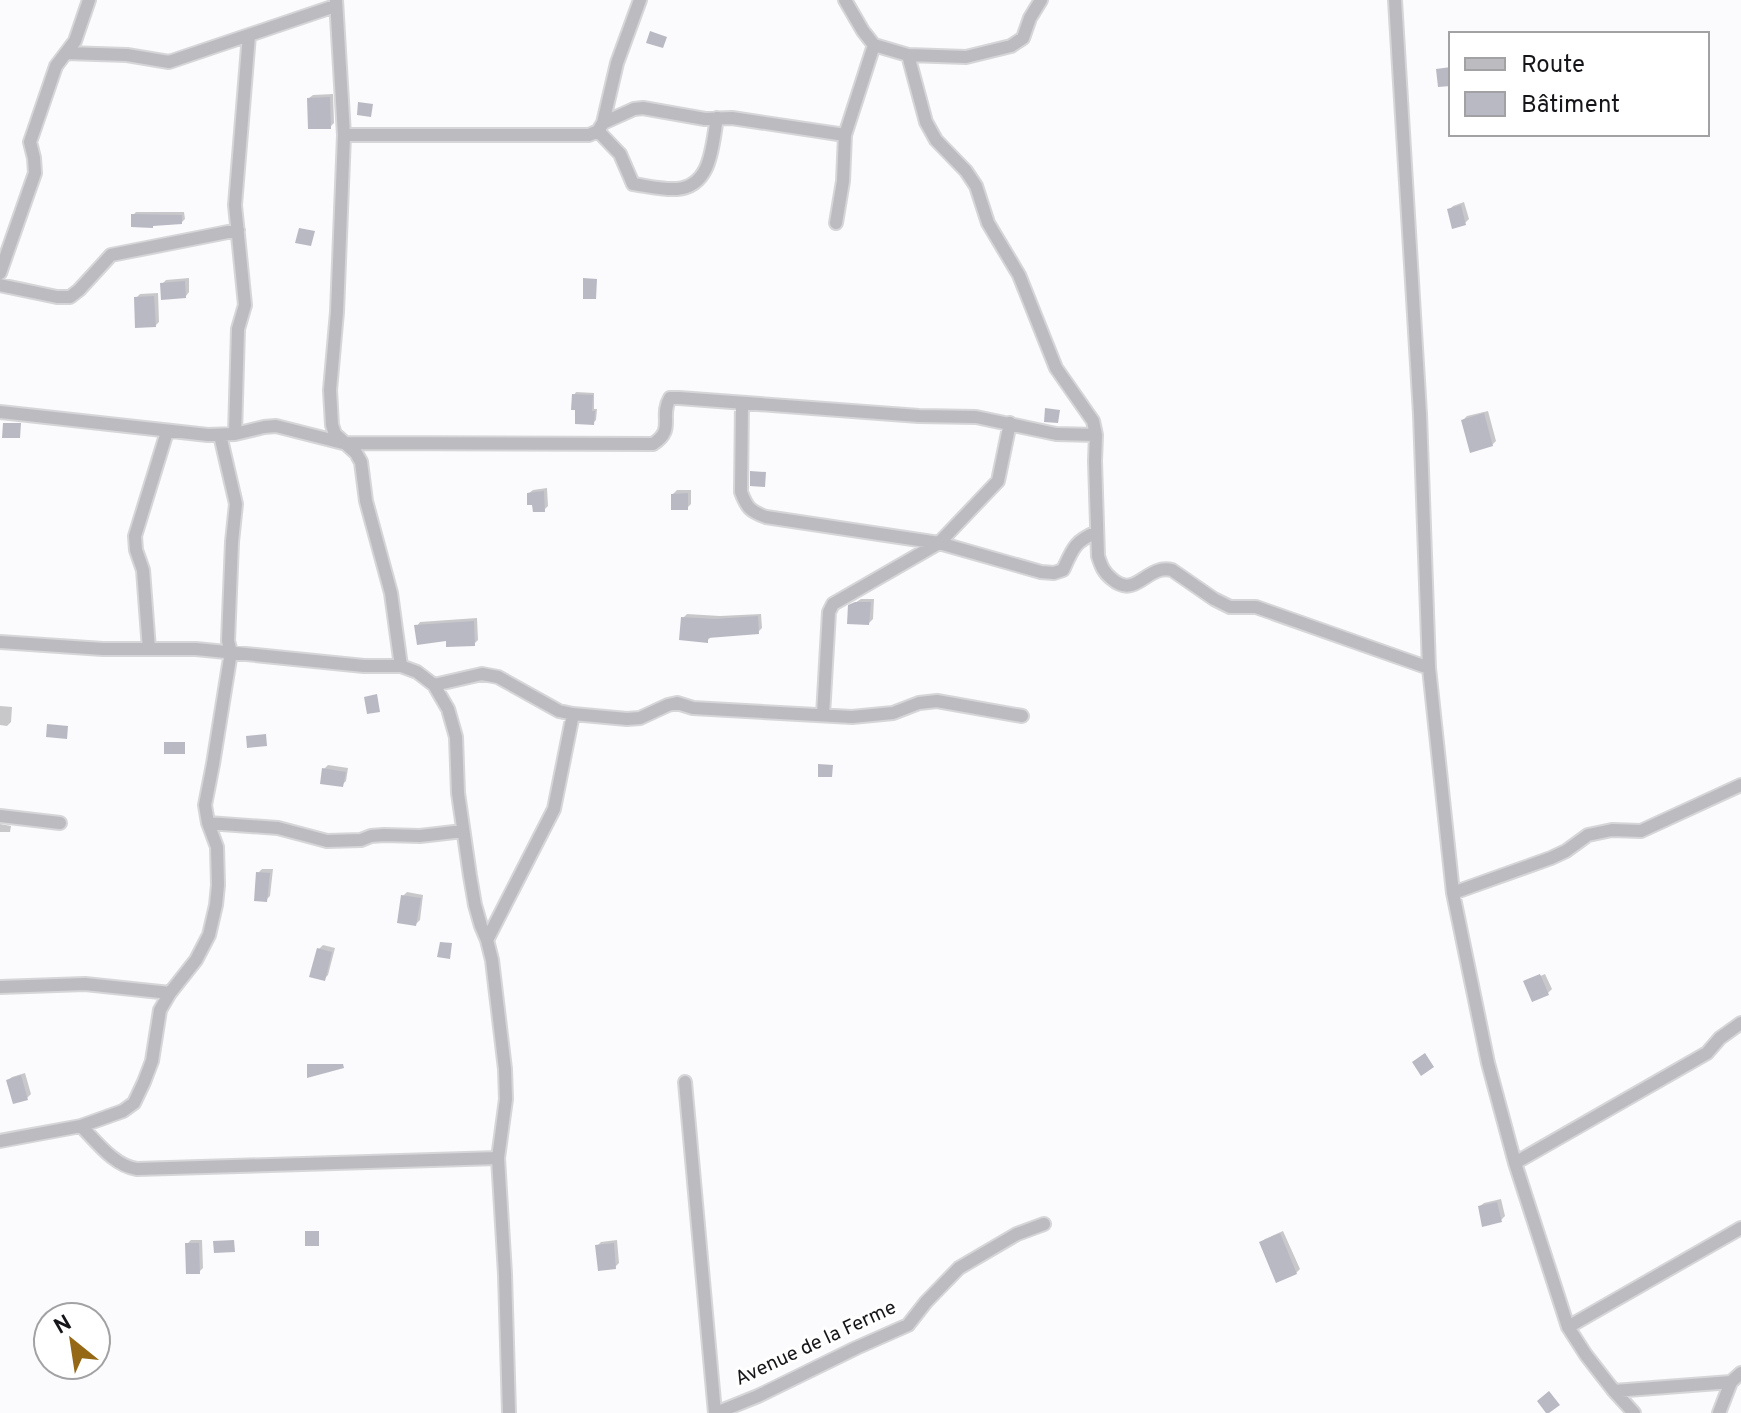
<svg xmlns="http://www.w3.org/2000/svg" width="1741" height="1413" font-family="Overpass,sans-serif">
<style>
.shadow{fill:#0003}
.building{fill:#b9b9c4}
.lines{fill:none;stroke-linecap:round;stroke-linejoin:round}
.minor-casing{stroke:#d6d6d9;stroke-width:16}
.minor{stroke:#bbbbc0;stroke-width:12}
.labels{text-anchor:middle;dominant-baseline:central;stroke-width:6;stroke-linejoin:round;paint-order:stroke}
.street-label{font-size:20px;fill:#161519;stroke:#fff}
</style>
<rect width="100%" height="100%" fill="#fbfbfd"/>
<!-- shadow -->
<path class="shadow" d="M333,94l1,29 -4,4 -21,-29 4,-3z
M1464,202l5,17 -4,4 -16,-13 4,-4z
M136,212h48l1,7 -3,3 -49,-7z
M189,278v14l-3,4 -24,-12 4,-4z
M158,293l1,29 -4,4 -19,-28 4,-4z
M576,392l18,1v16h3l-1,11 -2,2 -20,-27z
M1488,411l8,30 -4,4 -29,-25 4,-4z
M547,488l1,18 -4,4 -10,-7 -5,-10 4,-3z
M677,490h14v14l-4,4 -14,-14z
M861,599h13l-1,20 -4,4 -19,-17z
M687,614l33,2 41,-2 1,14 -4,4 -47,5 -4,4 -24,-23z
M477,618l1,22 -4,4 -26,-5 -31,-13 3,-4z
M0,706l12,1 -1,15 -4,4 -7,-1z
M328,765l20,3 -2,13 -4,4 -18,-16z
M0,824l11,2 -1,6h-10z
M262,869h11l-3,27 -4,4 -8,-27z
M407,892l16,3 -3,25 -4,4 -13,-28z
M323,945l12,3 -7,27 -4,4 -5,-30z
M1545,974l7,15 -4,4 -21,-11z
M25,1073l6,21 -4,4 -19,-18 4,-3z
M1501,1199l4,17 -4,4 -21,-14 4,-3z
M1283,1231l17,38 -4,4 -35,-31 4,-3z
M191,1240h11l1,28 -4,4 -12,-28z
M617,1240l2,23 -4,4 -18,-21 4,-4z"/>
<!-- building -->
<path class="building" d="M650,31l17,6 -4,11 -17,-5z
M1451,67v19l-13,1 -2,-18z
M330,97l1,32h-23l-1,-31z
M358,102l15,2 -2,13 -14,-2z
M1461,205l5,20 -14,4 -5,-20z
M131,214l51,1v9l-29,2v2l-22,-1z
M299,228l16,3 -4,15 -16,-3z
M583,278l14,1 -1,20h-13z
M185,281l1,17 -25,2 -1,-17z
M154,296l2,31 -21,1 -1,-31z
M572,394l21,1 -1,16h3l-1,14 -19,-1v-14h-4z
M1045,408l15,2 -2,13 -14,-1z
M1484,413l9,33 -23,7 -9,-33z
M3,423h18l-1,15h-18z
M750,471l16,1 -1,15 -15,-1z
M544,491l1,21h-12l-1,-7h-5v-12z
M688,493v17h-17v-16z
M855,602h16l-2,23 -22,-1 1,-19z
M758,616l1,18 -51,4v5l-29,-3 2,-23 34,2z
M474,621l1,25 -29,1v-6l-29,4 -3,-20z
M377,694l3,18 -13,2 -3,-17z
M47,724l21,2 -1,13 -21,-2z
M266,734l1,12 -20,2 -1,-12z
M164,742h21v12h-21z
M818,764l15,1 -1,12h-14z
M322,768l24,4 -3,15 -23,-3z
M256,872l14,1 -3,29 -13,-1z
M401,895l20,3 -5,28 -19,-3z
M440,942l12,1 -2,16 -13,-2z
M317,948l15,4 -7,29 -16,-4z
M1540,974l9,21 -17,7 -9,-21z
M1425,1053l9,14 -13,9 -9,-14z
M307,1064h36l1,4 -37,10z
M21,1075l7,25 -15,4 -7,-24z
M1497,1202l5,20 -20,5 -4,-21z
M305,1231h14v15h-14z
M1280,1233l17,41 -21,9 -17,-41z
M234,1240l1,12 -21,1 -1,-12z
M185,1243h14l1,31h-14z
M614,1243l2,26 -18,2 -3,-26z
M1549,1391l11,14 -11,8h-3l-9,-12z"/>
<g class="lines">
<!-- minor casing -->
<g class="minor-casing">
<path id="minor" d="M336,0l8,135 -7,177 -7,78 2,35 3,9 21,19 5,9 5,39 25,92 10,73 16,6 17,13 14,24 8,28 2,56 12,83 5,29 6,21 6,14 5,20 13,109 1,30 -8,59 7,116 4,139
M845,0l18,31 11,14 34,10 18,67 10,18 30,31 10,15 12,37 31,52 37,93 37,53 3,14 -1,26 3,95c3,10 6,17 14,23 24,21 34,-15 60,-9l42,29 16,8h26l173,61
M1395,0l25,414 9,254 24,225 35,170 27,100 53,164 18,28 28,36 20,22
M67,53l60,2 42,7 166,-56
M908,55l58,2 45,-11 12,-8 7,-20 11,-18
M603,123l31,-14 9,-1 62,11 27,-1 113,17
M598,131l22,23 13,30c14,2 30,6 44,5 35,-3 35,-44 40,-71
M344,135h245l9,-4 5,-8 14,-60 23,-63
M836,223l7,-42 2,-46 29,-90
M0,273l35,-100 -1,-15 -4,-16 26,-76 19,-25 14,-41
M0,285l57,12h13l9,-7 32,-35 127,-25
M742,403l-1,89c6,16 9,19 25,25l173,26 102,29 13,1 9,-3c10,-22 12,-29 34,-38
M0,412l208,23 27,-1 29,-7 12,-1 67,17 310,1c23,-15 6,-27 17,-46h9l240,18 57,1 80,17 40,1
M235,434l3,-105 7,-24 -10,-100 14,-170
M0,642l103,7h93l168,17h37
M149,649l-6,-79 -7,-20 -1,-14 32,-104
M434,685l48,-11 16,3 61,34 14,3 54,5 13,-1 28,-13 9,-2 16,5 159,9 41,-4 26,-10 18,-2 85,15
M823,715l6,-103 4,-8 106,-61 59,-62 12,-58
M0,816l60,7
M208,823l70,5 49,13 34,-1 10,-4 13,-1 36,1 43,-5
M1453,893l98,-35 15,-7 22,-16 24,-5 29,1 100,-46
M487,940l67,-131 19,-95
M0,987l85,-3 85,9
M685,1082l30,331
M81,1126c15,15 33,40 56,43l361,-11
M0,1141l81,-15 42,-15 11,-8 10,-21 8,-21 8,-51 10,-17 26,-33 13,-25 7,-30 2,-20 -1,-38 -9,-24 -3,-18 8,-41 18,-112 -3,-11 4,-99 4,-38 -16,-69
M1515,1163l192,-110 13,-15 21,-15
M1568,1327l173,-99
M1614,1391l117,-9
M716,1413l42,-17 98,-48 52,-23 18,-23 33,-34 58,-34 27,-10
M1719,1413l12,-31 10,-9"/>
</g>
<!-- minor -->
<use href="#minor" class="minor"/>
</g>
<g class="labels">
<!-- street labels -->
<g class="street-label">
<text transform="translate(816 1344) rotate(-25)">Avenue de la Ferme</text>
</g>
</g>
<!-- legend -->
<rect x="1449" y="32" width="260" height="104" fill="#ffffff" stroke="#a2a1a3" stroke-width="2"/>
<rect x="1465" y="58" width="40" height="12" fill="#bbbbc0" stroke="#a2a1a3" stroke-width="2"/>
<text x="1521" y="72" font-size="24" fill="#161519">Route</text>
<rect x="1465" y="92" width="40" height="24" fill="#b9b9c4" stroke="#a2a1a3" stroke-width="2"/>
<text x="1521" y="112" font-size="24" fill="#161519">Bâtiment</text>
<!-- north arrow -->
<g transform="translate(72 1341) rotate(330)"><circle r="38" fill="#ffffff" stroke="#a2a1a3" stroke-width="2"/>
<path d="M0-6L14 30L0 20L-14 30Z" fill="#946814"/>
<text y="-12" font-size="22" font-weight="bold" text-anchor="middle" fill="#161519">N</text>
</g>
</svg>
